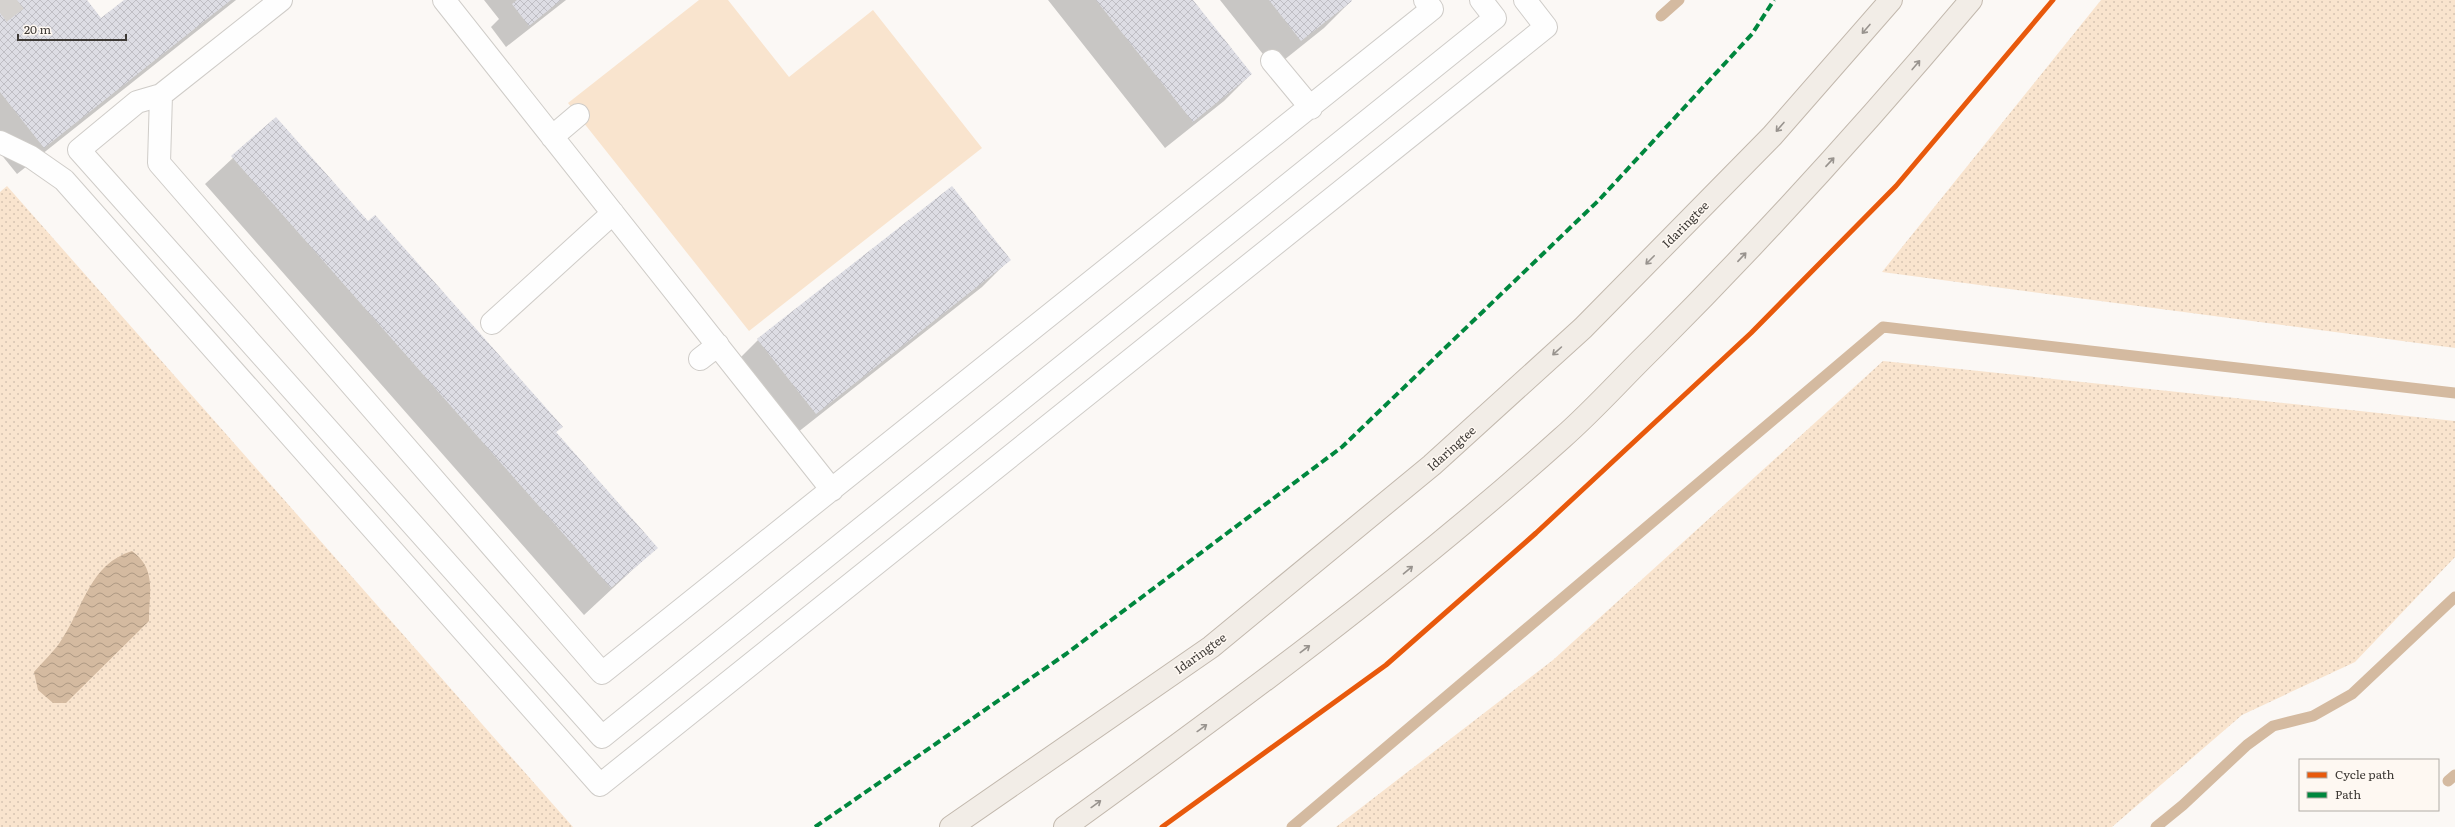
<svg xmlns="http://www.w3.org/2000/svg" width="2455" height="827" font-family="Literata,serif">
<style>
.green{fill:url(#green-dots)}
.pitch{fill:#f9e4ce}
.water{fill:url(#water-waves)}
.shadow{fill:#0003}
.lines{fill:none;stroke-linecap:round;stroke-linejoin:round}
.stream{stroke:#d4baa0;stroke-width:11}
.building{fill:url(#building-cross-hatch)}
.minor-tunnel{stroke:#d5d2cf;stroke-width:22;stroke-dasharray:22 11;stroke-linecap:butt}
.minor-casing{stroke:#cfccc8;stroke-width:24}
.major-casing{stroke:#c2b8ad;stroke-width:24}
.minor{stroke:#fefefe;stroke-width:22}
.major{stroke:#f2ede7;stroke-width:22}
.quiet{stroke:#00873e;stroke-width:4;stroke-dasharray:8 4;stroke-linecap:butt}
.cycleway-casing{stroke:#fef8f2;stroke-width:8}
.cycleway{stroke:#e8590c;stroke-width:5}
.oneway{stroke:#98938e}
.labels{text-anchor:middle;dominant-baseline:central;stroke-width:3;stroke-linejoin:round;paint-order:stroke}
.street-label{font-size:12px;fill:#3d3935;stroke:#fef8f2}
</style>
<defs>
<pattern id="green-dots" width="8" height="8" patternUnits="userSpaceOnUse"><rect width="8" height="8" fill="#f9e4ce"/><path d="M2 2h.1M6 6h.1" fill="none" stroke="#d6c4b2" stroke-width="1.8" stroke-linecap="round"/></pattern>
<pattern id="water-waves" width="16" height="10" patternUnits="userSpaceOnUse"><rect width="16" height="10" fill="#d4baa0"/><path d="M0 5q4-4 8 0t8 0" fill="none" stroke="#ad9883"/></pattern>
<pattern id="building-cross-hatch" width="8" height="8" patternUnits="userSpaceOnUse"><rect width="8" height="8" fill="#dddde4"/><path d="M0 0l8 8M0 8l8-8" fill="none" stroke="#bfbec4"/></pattern>
</defs>
<rect width="100%" height="100%" fill="#fbf8f5"/>
<!-- green -->
<path class="green" d="M2101,0h354v348l-573,-76z
M7,186l566,641h-573v-635z
M1883,361l572,60v136l-100,105 -113,53 -130,112h-776l217,-167z"/>
<!-- pitch -->
<path class="pitch" d="M699,0h29l61,77 84,-67 109,138 -233,183 -181,-228z"/>
<!-- water -->
<path class="water" d="M132,551c25,18 17,42 17,70l-83,82h-13l-15,-13 -4,-18c9,-11 21,-21 28,-33 22,-33 28,-75 70,-88z"/>
<!-- shadow -->
<path class="shadow" d="M0,0h86l15,19 24,-19h111l-219,174 -17,-21z
M484,0h82l-60,47 -15,-20 8,-8z
M1048,0h144l59,74 -27,27 -59,47z
M1220,0h130l1,1 -27,27 -50,40z
M276,118l92,105 193,204 -6,6 101,115 -72,67 -379,-431z
M1009,260l-27,27 -194,153 -57,-73 27,-27z"/>
<g class="lines">
<!-- stream -->
<path class="stream" d="M1661,16l18,-16
M2448,781l7,-6
M1292,827l591,-500 572,66
M2156,827l27,-22 64,-60 26,-19 40,-10 39,-22 103,-97"/>
</g>
<!-- building -->
<path class="building" d="M0,0h87l14,18 23,-18h107l-187,148 -44,-56z
M517,0h44l-32,26 -17,-22z
M1096,0h97l59,74 -59,48z
M1269,0h82l1,1 -51,40z
M276,117l92,104 7,-6 188,212 -7,5 102,116 -47,40 -380,-432z
M952,186l59,74 -195,154 -59,-75z"/>
<g class="lines">
<!-- minor-tunnel -->
<path class="minor-tunnel" d="M0,13l17,-13"/>
<!-- minor casing -->
<g class="minor-casing">
<path id="minor" d="M281,0l-120,95 -2,68 443,510 830,-664 -7,-9
M444,0l388,490
M1272,61l39,47
M161,95l-24,7 -58,48 523,587 893,-719 -14,-18
M552,137l26,-22
M0,142l31,15 33,23 536,605 946,-758 -21,-27
M492,323l121,-110
M700,359l18,-14"/>
</g>
<!-- major casing -->
<g class="major-casing">
<path id="major" d="M951,827l260,-180 221,-182 151,-137 189,-192 119,-136
M1065,827c170,-123 340,-248 497,-389 32,-28 61,-61 92,-91 111,-111 216,-227 317,-347"/>
</g>
<!-- minor -->
<use href="#minor" class="minor"/>
<!-- major -->
<use href="#major" class="major"/>
<!-- quiet -->
<path class="quiet" d="M815,827l251,-173 276,-207 257,-247 153,-166 22,-34"/>
<!-- cycleway casing -->
<g class="cycleway-casing">
<path id="cycleway" d="M1162,827l224,-162 150,-132 215,-200 145,-147 157,-186"/>
</g>
<!-- cycleway -->
<use href="#cycleway" class="cycleway"/>
</g>
<!-- one-way arrows -->
<defs><path id="oneway-shaft" d="M-6 0H5M1.5-3L5.5 0L1.5 3" fill="none" stroke-width="1.6" stroke-linecap="round" stroke-linejoin="round"/></defs>
<g class="oneway">
<use href="#oneway-shaft" transform="translate(1866 29) rotate(131)"/>
<use href="#oneway-shaft" transform="translate(1916 65) rotate(-50)"/>
<use href="#oneway-shaft" transform="translate(1780 127) rotate(131)"/>
<use href="#oneway-shaft" transform="translate(1830 162) rotate(-47)"/>
<use href="#oneway-shaft" transform="translate(1742 257) rotate(-47)"/>
<use href="#oneway-shaft" transform="translate(1650 260) rotate(135)"/>
<use href="#oneway-shaft" transform="translate(1557 351) rotate(138)"/>
<use href="#oneway-shaft" transform="translate(1408 570) rotate(-40)"/>
<use href="#oneway-shaft" transform="translate(1305 649) rotate(-37)"/>
<use href="#oneway-shaft" transform="translate(1202 728) rotate(-36)"/>
<use href="#oneway-shaft" transform="translate(1096 804) rotate(-36)"/>
</g>
<g class="labels">
<!-- street labels -->
<g class="street-label">
<text transform="translate(1685 224) rotate(-45)">Idaringtee</text>
<text transform="translate(1451 448) rotate(-42)">Idaringtee</text>
<text transform="translate(1200 653) rotate(-36)">Idaringtee</text>
</g>
</g>
<!-- legend -->
<rect x="2299" y="759" width="140" height="52" fill="#fef8f2" stroke="#b1aca6"/>
<rect x="2307" y="772" width="20" height="6" fill="#e8590c" stroke="#b1aca6"/>
<text x="2335" y="779" font-size="12" fill="#3d3935">Cycle path</text>
<rect x="2307" y="792" width="20" height="6" fill="#00873e" stroke="#b1aca6"/>
<text x="2335" y="799" font-size="12" fill="#3d3935">Path</text>
<!-- scale -->
<path d="M18 34v6h108v-6" fill="none" stroke="#3d3935" stroke-width="2"/>
<text x="24" y="34" font-size="12" fill="#3d3935" stroke="#fef8f2" stroke-width="3" paint-order="stroke">20 m</text>
</svg>
